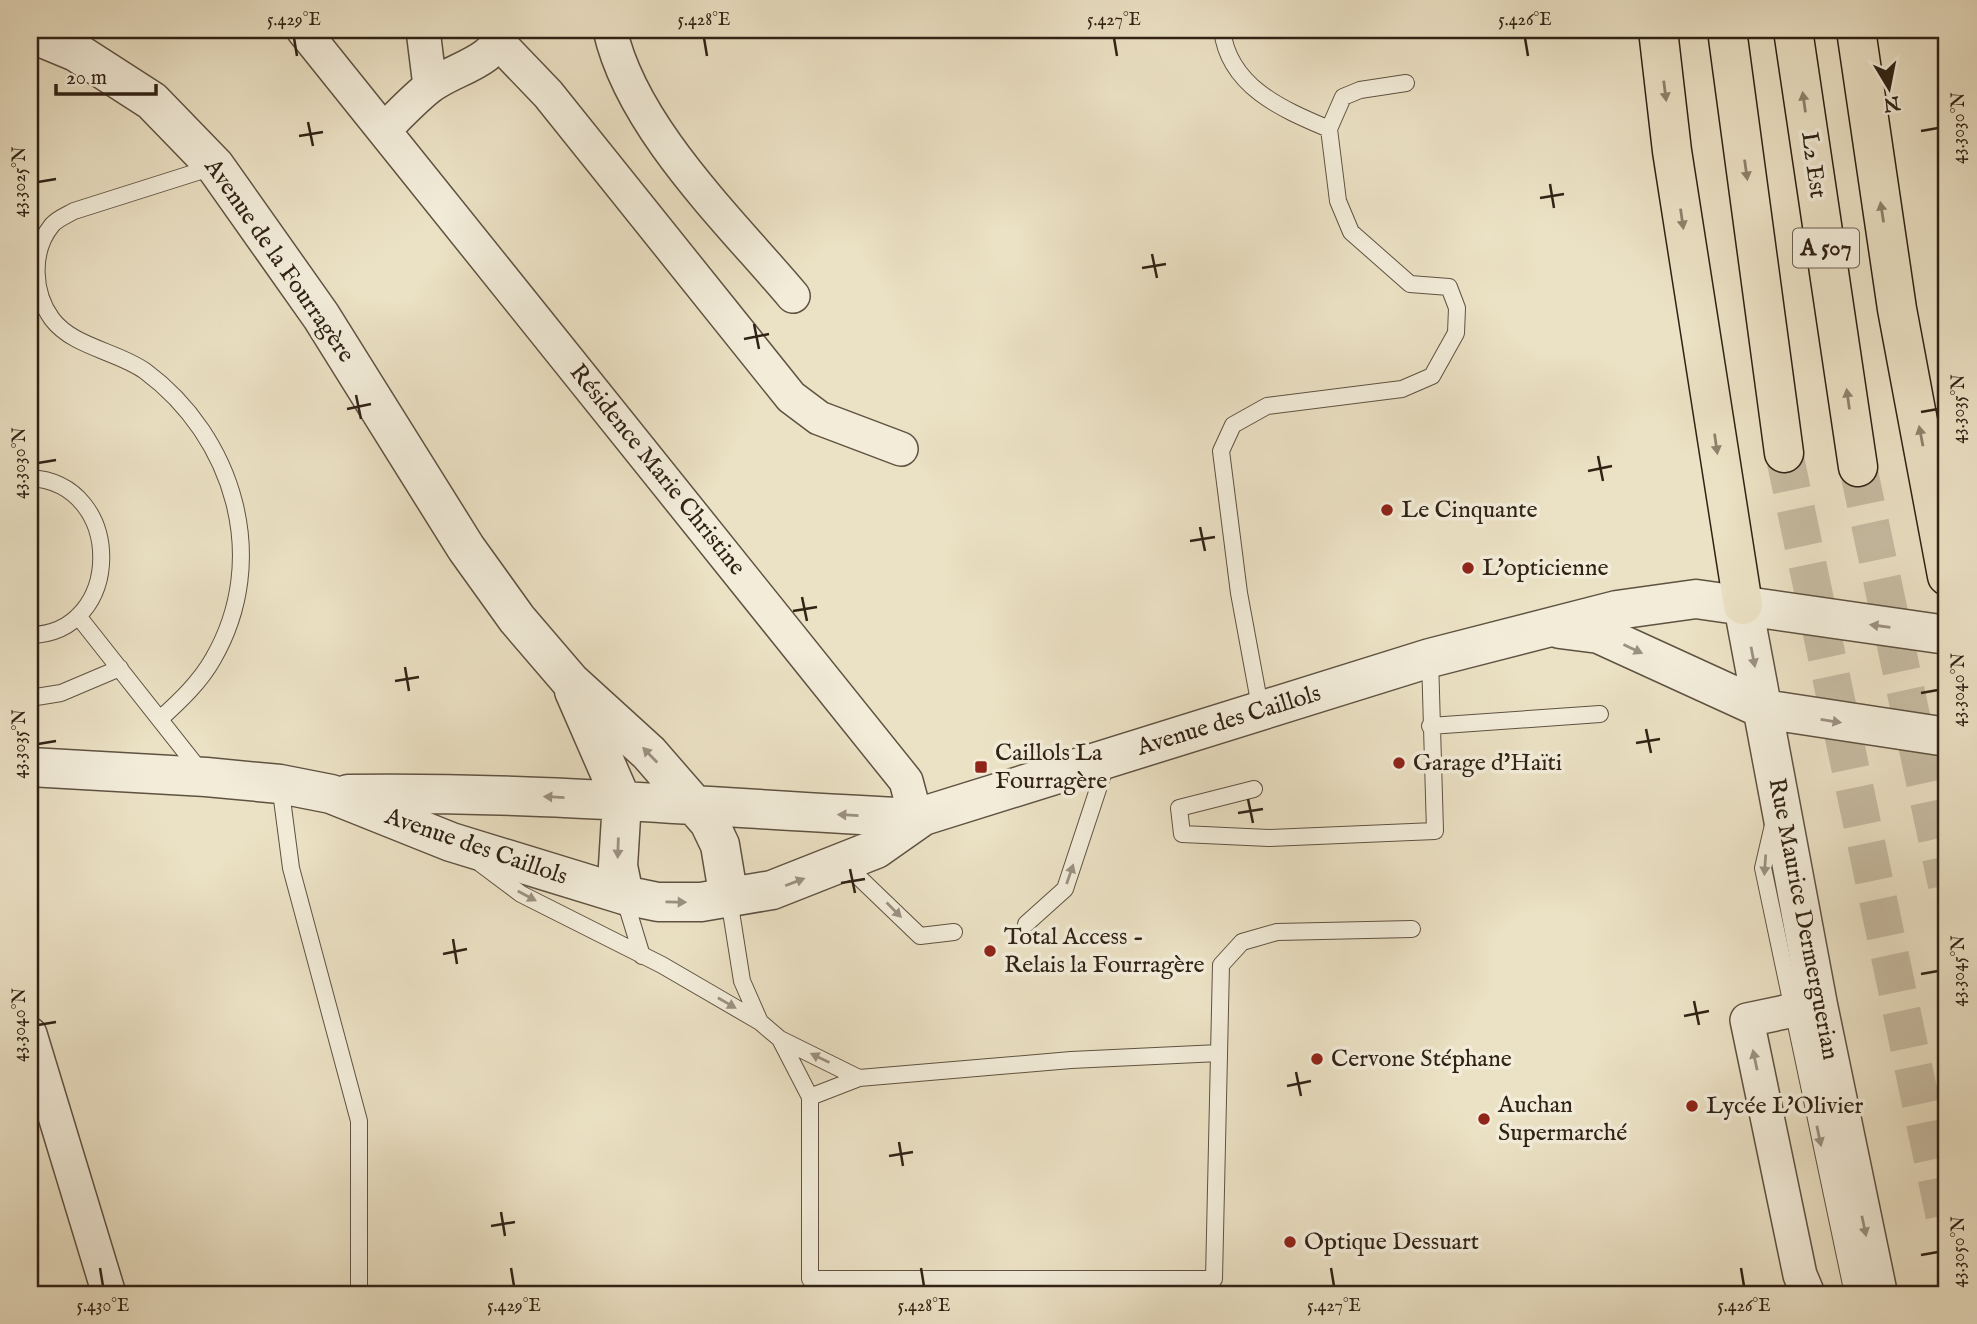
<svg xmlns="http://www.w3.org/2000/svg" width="1977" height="1324" font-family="'IM FELL English',serif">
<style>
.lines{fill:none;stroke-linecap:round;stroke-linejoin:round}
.motorway-tunnel{stroke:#c6bba1;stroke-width:38;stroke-dasharray:38 19;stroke-linecap:butt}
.service-casing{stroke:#5f5241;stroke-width:18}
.minor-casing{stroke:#5f5241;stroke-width:36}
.tertiary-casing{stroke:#5f5241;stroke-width:41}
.motorway-casing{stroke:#302215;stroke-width:41}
.service{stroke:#f2ecd9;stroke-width:16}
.minor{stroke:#f2ecd9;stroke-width:33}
.tertiary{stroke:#f2ecd9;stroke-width:38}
.motorway{stroke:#ebe1c4;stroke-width:38}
.oneway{fill:#8e826c}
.oneway2{fill:#9b9181}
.ticks{fill:none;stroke:#302215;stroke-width:2.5}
.poi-dot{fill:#8f2418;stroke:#f2ecd9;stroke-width:2.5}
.labels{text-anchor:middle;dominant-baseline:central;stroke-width:7;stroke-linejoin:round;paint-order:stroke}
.shield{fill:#f2ecd9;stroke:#6a5f50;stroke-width:2}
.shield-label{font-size:23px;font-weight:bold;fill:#302215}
.street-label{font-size:24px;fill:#302215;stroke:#f2ecd9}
.poi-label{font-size:24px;fill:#302215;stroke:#f2ecd9;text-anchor:start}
.neatline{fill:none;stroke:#302215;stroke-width:2.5}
.ticks-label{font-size:18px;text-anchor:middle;fill:#302215}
</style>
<rect width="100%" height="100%" fill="#ebe1c4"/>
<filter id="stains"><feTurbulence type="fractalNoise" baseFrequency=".00286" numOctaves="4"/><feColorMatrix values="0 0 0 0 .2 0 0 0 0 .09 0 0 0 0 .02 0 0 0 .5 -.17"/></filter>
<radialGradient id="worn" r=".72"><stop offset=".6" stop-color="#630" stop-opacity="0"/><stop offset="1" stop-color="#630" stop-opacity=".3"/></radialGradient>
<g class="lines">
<!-- motorway-tunnel -->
<path class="motorway-tunnel" d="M1784,453l163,774
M1858,467l89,418"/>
<!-- service casing -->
<g class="service-casing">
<path id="service" d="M1222,30c7,57 60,79 107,99l9,72 13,31 59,52 39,3 8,21 -1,25 -24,43 -30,13 -135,17 -34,19 -12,26 18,142 22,119
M1329,129l14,-32 17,-7 46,-7
M30,478c96,5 94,156 0,157
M78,616l124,157
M30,698l31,-5 59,-25
M160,719c20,-18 40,-37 53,-60 58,-100 21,-222 -68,-288 -28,-20 -72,-24 -93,-52 -19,-26 -22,-67 0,-94 5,-6 15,-10 22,-14l139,-44
M1430,726l170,-12
M280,784l11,84 68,253v173
M1254,789l-75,19 3,26 87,4 166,-7 -5,-173
M1773,825l-10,43 90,426
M844,863l76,73 34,-4
M481,864l40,30 141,71 98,57 20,17 79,39
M624,897l18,59
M729,899l13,82 18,41
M1026,924l39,-35 42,-127
M780,1039l30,58
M1219,1053l-148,7 -212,18 -49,19v182h404l7,-314 21,-23 35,-10 135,-3"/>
</g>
<!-- minor casing -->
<g class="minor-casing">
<path id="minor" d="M303,30l603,751 10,37
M423,30l7,56
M610,30c22,98 119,190 183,266
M500,44l48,50 243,303 28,21 82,31
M384,130c14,-14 28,-29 44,-42 25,-20 66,-24 76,-58
M30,1034l79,260
M1808,1294l-8,-19 -53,-255 71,-15"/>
</g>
<!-- tertiary casing -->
<g class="tertiary-casing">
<path id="tertiary" d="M30,33l46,19 76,49 63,65 106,150 145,232 51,71 54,63 78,71 60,69 11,23 9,54
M1743,605l75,400 60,289
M1560,629l39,5 164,75 184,28
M574,691l48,110
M30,767l176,10 74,7 51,10 120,48 173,53 34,7h43l71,-12 104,-41 47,-33 507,-158 187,-48 79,-11 251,36
M348,794c190,-3 379,15 568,24
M622,801l-4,65 6,29"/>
</g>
<!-- motorway casing -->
<g class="motorway-casing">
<path id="motorway" d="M1658,30l14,121 71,454
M1727,30l57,423
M1793,30l65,437
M1856,30l41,279 50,267"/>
</g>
<!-- service -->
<use href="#service" class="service"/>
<!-- minor -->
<use href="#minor" class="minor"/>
<!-- tertiary -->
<use href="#tertiary" class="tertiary"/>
<!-- motorway -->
<use href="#motorway" class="motorway"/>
</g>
<!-- one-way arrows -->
<defs><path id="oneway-solid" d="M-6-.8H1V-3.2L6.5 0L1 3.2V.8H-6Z" transform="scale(1.75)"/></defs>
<g class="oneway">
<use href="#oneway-solid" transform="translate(1665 91) rotate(83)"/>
<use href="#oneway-solid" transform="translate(1804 102) rotate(-98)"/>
<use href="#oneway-solid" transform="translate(1746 170) rotate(82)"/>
<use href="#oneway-solid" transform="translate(1882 212) rotate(-99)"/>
<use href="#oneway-solid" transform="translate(1682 219) rotate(82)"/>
<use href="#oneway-solid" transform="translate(1848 399) rotate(-98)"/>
<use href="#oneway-solid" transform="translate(1921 436) rotate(-101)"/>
<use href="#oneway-solid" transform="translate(1716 444) rotate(82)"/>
</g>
<g class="oneway2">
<use href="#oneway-solid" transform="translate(1880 626) rotate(-172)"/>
<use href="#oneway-solid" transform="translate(1633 649) rotate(25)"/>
<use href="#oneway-solid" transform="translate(1753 657) rotate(79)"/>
<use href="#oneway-solid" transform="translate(1831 721) rotate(9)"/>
<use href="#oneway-solid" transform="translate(650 755) rotate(-134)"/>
<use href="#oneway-solid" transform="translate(554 797) rotate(-177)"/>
<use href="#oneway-solid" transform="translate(848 815) rotate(-177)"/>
<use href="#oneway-solid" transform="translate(618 848) rotate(92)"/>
<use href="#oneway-solid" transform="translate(1765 865) rotate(94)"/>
<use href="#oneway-solid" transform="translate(1070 874) rotate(-71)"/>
<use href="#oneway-solid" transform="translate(795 882) rotate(-21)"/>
<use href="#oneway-solid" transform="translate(527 896) rotate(28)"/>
<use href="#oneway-solid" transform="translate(676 902) rotate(1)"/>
<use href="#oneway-solid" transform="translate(894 910) rotate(45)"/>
<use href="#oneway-solid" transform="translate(727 1003) rotate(30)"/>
<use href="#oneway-solid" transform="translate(820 1058) rotate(-154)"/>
<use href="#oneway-solid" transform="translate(1755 1060) rotate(-102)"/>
<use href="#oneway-solid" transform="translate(1819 1136) rotate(78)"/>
<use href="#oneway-solid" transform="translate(1864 1226) rotate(78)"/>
</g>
<!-- ticks -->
<path class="ticks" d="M294,38l3,18M704,38l3,18M1114,38l3,18M1525,38l3,18M308,122l5,24M1921,131l17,-3M299,136l24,-4M38,182l18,-3M1550,184l4,24M1540,198l24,-4M1152,254l5,24M1142,268l24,-4M754,324l5,25M744,339l25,-5M356,395l5,24M347,409l24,-5M1921,412l17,-3M1598,456l5,25M38,463l18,-3M1588,471l24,-5M1200,527l5,24M1190,541l25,-4M802,597l5,24M793,611l24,-4M405,667l4,24M395,681l24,-4M1921,693l17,-3M1646,729l5,24M1636,743l24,-4M38,744l18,-3M1248,799l5,24M1238,813l25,-4M850,869l5,24M841,883l24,-4M453,939l4,25M443,954l24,-5M1921,974l17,-3M1694,1001l5,24M1684,1016l25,-5M38,1025l18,-3M1296,1072l5,24M1287,1086l24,-5M899,1142l4,24M889,1156l24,-4M501,1212l4,24M491,1226l24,-4M1921,1255l17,-3M100,1268l3,18M511,1268l3,18M921,1268l3,18M1331,1268l3,18M1741,1268l3,18"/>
<!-- markers -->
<g class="poi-dot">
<circle cx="1387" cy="510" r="7"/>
<circle cx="1468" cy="568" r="7"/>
<circle cx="1399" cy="763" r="7"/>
<rect x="974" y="760" width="14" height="14" rx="3.5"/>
<circle cx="990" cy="951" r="7"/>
<circle cx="1317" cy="1059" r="7"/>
<circle cx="1692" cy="1106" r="7"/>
<circle cx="1484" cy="1119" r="7"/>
<circle cx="1290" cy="1242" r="7"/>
</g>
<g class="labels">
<!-- shield labels -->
<rect class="shield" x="1793" y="228.5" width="66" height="39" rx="5"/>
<g class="shield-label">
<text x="1826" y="248">A 507</text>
</g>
<!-- street labels -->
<g class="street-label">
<text transform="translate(1813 165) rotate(82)">L2 Est</text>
<text transform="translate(279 261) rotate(55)">Avenue de la Fourragère</text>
<text transform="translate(657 470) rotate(51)">Résidence Marie Christine</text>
<text transform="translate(1229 721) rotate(-17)">Avenue des Caillols</text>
<text transform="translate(476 847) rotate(19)">Avenue des Caillols</text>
<text transform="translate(1803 919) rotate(79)">Rue Maurice Dermerguerian</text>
</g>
<!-- poi labels -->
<g class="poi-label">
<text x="1401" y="510">Le Cinquante</text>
<text x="1482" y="568">L'opticienne</text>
<text x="995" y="753">Caillols La<tspan x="995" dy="28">Fourragère</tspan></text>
<text x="1413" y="763">Garage d'Haïti</text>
<text x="1004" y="937">Total Access -<tspan x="1004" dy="28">Relais la Fourragère</tspan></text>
<text x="1331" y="1059">Cervone Stéphane</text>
<text x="1498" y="1105">Auchan<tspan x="1498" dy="28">Supermarché</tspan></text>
<text x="1706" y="1106">Lycée L'Olivier</text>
<text x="1304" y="1242">Optique Dessuart</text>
</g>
</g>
<!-- margin -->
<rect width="1977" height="1324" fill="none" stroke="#ebe1c4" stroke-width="77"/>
<!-- north arrow -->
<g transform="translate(1889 88) rotate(170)" stroke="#f2ecd9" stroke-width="5" paint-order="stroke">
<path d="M0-5L12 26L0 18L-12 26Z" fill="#302215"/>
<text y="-10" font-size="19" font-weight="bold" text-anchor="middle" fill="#302215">N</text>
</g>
<!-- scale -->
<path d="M56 84v10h100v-10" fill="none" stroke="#302215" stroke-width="3.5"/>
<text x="66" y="84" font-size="21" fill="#302215" stroke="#f2ecd9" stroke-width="5" paint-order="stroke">20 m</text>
<rect x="38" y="38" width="1900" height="1248" class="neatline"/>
<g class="ticks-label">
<text x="294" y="25">5.429°E</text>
<text x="704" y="25">5.428°E</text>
<text x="1114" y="25">5.427°E</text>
<text x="1525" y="25">5.426°E</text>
<text transform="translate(1958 128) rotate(-90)" y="6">43.3030°N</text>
<text transform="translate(19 182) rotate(-90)" y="6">43.3025°N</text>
<text transform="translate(1958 409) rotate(-90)" y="6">43.3035°N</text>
<text transform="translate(19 463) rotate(-90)" y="6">43.3030°N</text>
<text transform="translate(1958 690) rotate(-90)" y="6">43.3040°N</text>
<text transform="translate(19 744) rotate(-90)" y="6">43.3035°N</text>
<text transform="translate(1958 971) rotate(-90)" y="6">43.3045°N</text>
<text transform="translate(19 1025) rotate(-90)" y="6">43.3040°N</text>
<text transform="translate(1958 1252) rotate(-90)" y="6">43.3050°N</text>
<text x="103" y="1311">5.430°E</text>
<text x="514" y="1311">5.429°E</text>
<text x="924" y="1311">5.428°E</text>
<text x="1334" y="1311">5.427°E</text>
<text x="1744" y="1311">5.426°E</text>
</g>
<rect width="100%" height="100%" filter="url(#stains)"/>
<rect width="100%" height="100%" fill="url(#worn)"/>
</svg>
